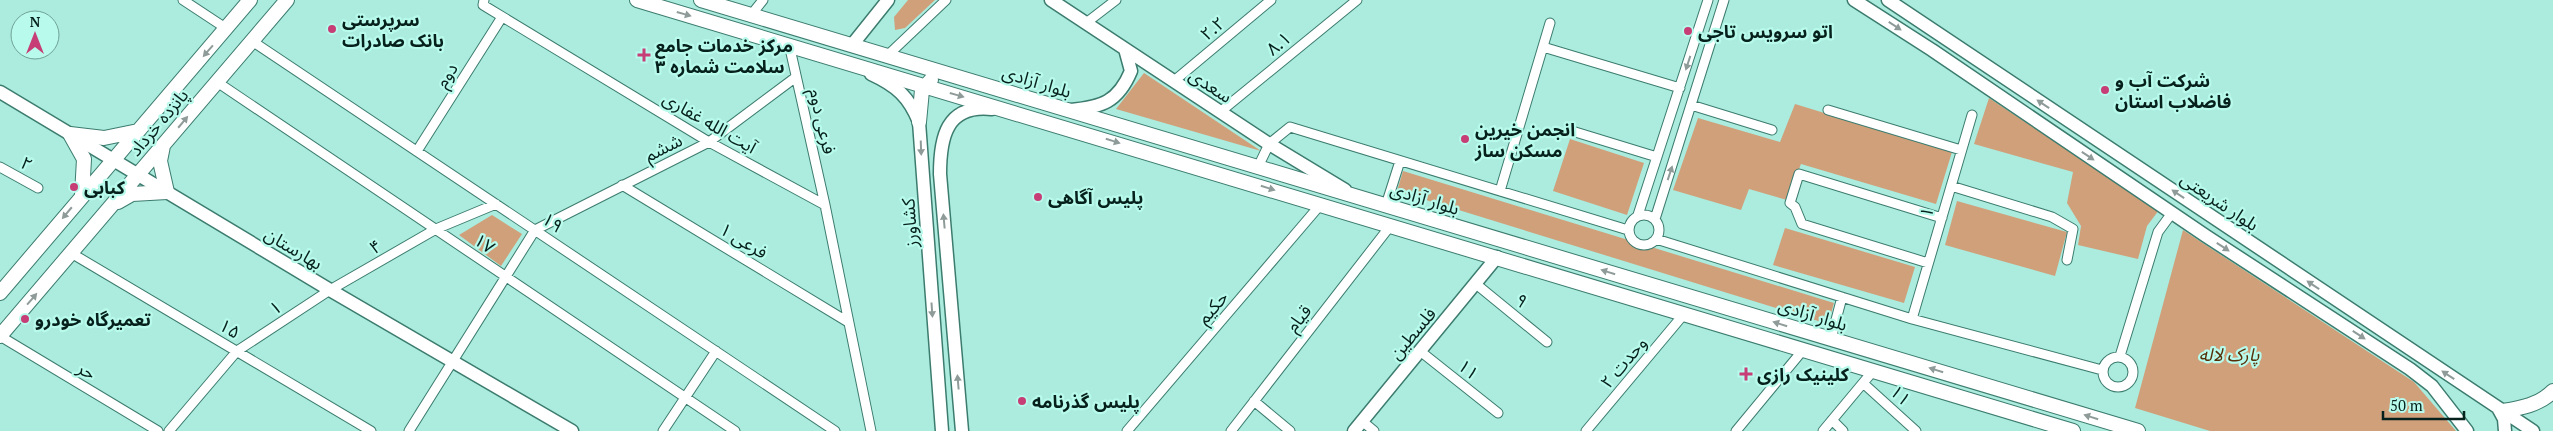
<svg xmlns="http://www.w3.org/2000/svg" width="2553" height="431" font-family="'PT Serif','Noto Sans Arabic',serif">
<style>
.green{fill:#d0a07b}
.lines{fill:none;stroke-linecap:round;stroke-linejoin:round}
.street-casing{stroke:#3c7c6f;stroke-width:11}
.secondary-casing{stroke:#3c7c6f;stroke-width:15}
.primary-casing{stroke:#3c7c6f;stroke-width:16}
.street{stroke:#fff;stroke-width:9}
.secondary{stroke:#fff;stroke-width:12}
.primary{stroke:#fff;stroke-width:14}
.oneway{fill:#8f9b99}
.poi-dot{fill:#c73d76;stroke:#b8faeb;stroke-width:2}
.labels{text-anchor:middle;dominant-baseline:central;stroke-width:4.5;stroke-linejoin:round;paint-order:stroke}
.poi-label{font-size:18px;font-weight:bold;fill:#06201c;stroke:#b8faeb;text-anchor:start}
.street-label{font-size:18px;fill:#06201c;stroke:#b8faeb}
.park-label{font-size:18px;font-style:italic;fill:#562f09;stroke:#b8faeb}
</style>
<rect width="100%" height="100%" fill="#abecde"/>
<!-- green -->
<path class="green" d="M908,0h27l-30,28 -10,2 -1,-13z
M1144,73l117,78 -145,-42z
M1989,98l170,112 -12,16 -9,33 -60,-14 3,-19 -14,-23 6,-31 -99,-28z
M1795,104l157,48 -16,52 -135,-40 -14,36 -38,-11 -8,21 -68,-20 25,-72 82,24z
M1570,139l74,24 -17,52 -74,-24z
M1403,171l431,132 -6,21 -431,-133z
M1957,201l110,31 -12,44 -110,-31z
M492,215l30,19 -21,32 -42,-31z
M1785,228l130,39 -11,36 -131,-38z
M2183,230l231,152 42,49h-246l-75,-23z"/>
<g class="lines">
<!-- street casing -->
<g class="street-casing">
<path id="street" d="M183,0l44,29
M484,0l-1,5 226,137 116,63
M751,15l12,-15
M1086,23l30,-23
M252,41l583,390
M789,44l36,161 46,226
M1543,47l137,41
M887,56l59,-56
M1174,81l97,-81
M217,82l518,349
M1691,105l81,25
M1828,110l133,40
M1220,112l137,-112
M1572,131l85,26
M417,151l85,-134
M0,167l38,21
M1258,167l11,-23 21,-17 338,103
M622,185l226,137
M1951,186l101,31 21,12 -6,31
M1500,191l50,-168
M1386,205l14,-44
M1629 230a15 15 0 1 1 30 0a15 15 0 1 1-30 0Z
M1638,215l70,-215
M1655,219l69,-219
M1656,239l256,80 190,51
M71,253l300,178
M1928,263l-126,-39 -7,-17 -5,-4 9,-29 143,44
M1476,284l71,58
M1912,319l60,-204
M0,336l158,95
M1831,339l11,-42
M1420,351l78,62
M2120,356l38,-124 14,-19
M2103 372a15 15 0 1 1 30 0a15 15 0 1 1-30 0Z
M1863,383l53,48
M1254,401l36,30
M1832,420l11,11
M1362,421l12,10
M169,431l68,-80 93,-61 106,-61 60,-25
M409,431l126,-201 174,-88 87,-65
M663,431l53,-80
M1127,431l194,-227
M1231,431l160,-206
M1586,431l98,-117
M1736,431l67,-81
M1823,431l50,-60"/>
</g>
<!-- secondary casing -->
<g class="secondary-casing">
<path id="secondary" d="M1051,0l218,144 76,46
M1854,0l78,50 274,186 204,133 22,17 35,45
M1888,0l645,431
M852,45l36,-45
M871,74c26,12 38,23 48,48l23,309
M0,92l330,198 242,141
M1071,110c31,-3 47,-8 60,-39l-6,-22
M2498,408l6,11 1,12
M962,431l-22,-257c0,-36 6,-70 52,-65
M1354,431l143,-174"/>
</g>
<!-- primary casing -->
<g class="primary-casing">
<path id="primary" d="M637,0l1436,431
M701,0l1437,431
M919,122l3,-32 9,-10
M70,134l34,4 34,-7
M70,134l14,25 -2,36
M118,202l14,-8 35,-2 -7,-31 3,-15
M0,293l250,-293
M0,336l287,-336
M2503,411c18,-3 36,-6 50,-20"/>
</g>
<!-- street -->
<use href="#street" class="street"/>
<!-- secondary -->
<use href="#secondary" class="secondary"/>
<!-- primary -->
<use href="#primary" class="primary"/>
</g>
<!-- one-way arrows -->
<defs><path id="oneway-solid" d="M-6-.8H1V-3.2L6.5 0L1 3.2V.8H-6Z" transform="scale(1.25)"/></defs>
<g class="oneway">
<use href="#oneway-solid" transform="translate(684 14) rotate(16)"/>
<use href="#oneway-solid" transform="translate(1895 26) rotate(33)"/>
<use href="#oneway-solid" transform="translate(208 51) rotate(131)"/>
<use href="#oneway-solid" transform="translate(1688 63) rotate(108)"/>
<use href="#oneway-solid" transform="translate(957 95) rotate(16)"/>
<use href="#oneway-solid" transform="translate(2043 104) rotate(-146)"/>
<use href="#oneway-solid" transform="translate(183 122) rotate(-50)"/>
<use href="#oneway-solid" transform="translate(1113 141) rotate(17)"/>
<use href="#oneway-solid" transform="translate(921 148) rotate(88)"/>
<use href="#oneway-solid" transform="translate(2088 156) rotate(34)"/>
<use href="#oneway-solid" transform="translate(1670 173) rotate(-72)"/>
<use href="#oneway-solid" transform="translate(1268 188) rotate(17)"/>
<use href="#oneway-solid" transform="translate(2178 194) rotate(-146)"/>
<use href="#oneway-solid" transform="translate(67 213) rotate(130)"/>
<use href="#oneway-solid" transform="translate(944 221) rotate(-95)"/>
<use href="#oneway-solid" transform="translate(2223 247) rotate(33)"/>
<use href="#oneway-solid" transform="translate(1608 272) rotate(-163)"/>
<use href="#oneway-solid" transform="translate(2313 285) rotate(-146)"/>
<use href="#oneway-solid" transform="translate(32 299) rotate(-49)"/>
<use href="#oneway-solid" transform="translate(932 310) rotate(86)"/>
<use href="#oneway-solid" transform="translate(1780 324) rotate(-163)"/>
<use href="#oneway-solid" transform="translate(2359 335) rotate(33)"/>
<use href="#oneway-solid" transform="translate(1936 370) rotate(-163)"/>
<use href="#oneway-solid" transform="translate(2448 375) rotate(-147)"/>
<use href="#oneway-solid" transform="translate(958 382) rotate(-95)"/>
<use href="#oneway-solid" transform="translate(2091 417) rotate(-163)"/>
</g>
<!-- markers -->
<g class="poi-dot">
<circle cx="332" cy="29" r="5"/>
<circle cx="1688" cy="31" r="5"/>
<path d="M641.5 47.5h5v5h5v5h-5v5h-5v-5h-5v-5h5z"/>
<circle cx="2105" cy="90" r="5"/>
<circle cx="1465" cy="139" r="5"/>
<circle cx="74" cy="187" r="5"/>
<circle cx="1038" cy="197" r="5"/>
<circle cx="25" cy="319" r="5"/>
<path d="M1743.5 366.5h5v5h5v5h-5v5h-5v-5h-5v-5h5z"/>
<circle cx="1022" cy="401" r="5"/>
</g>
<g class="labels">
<!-- poi labels -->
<g class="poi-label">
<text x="342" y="19">سرپرستی<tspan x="342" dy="21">بانک صادرات</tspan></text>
<text x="1698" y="31">اتو سرویس تاجی</text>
<text x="655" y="45">مرکز خدمات جامع<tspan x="655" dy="21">سلامت شماره ۳</tspan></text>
<text x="2115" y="80">شرکت آب و<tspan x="2115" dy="21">فاضلاب استان</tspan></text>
<text x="1475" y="129">انجمن خیرین<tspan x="1475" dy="21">مسکن ساز</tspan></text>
<text x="84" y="187">کبابی</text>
<text x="1048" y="197">پلیس آگاهی</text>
<text x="35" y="319">تعمیرگاه خودرو</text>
<text x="1757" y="374">کلینیک رازی</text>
<text x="1032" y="401">پلیس گذرنامه</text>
</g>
<!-- street labels -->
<g class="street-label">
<text transform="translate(1212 28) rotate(-40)">۲.۲</text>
<text transform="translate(1278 43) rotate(-40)">۸.۱</text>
<text transform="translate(446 75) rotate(-58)">دوم</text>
<text transform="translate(1037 81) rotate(17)">بلوار آزادی</text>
<text transform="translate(1211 85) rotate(33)">سعدی</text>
<text transform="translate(823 121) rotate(77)">فرعی دوم</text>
<text transform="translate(158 122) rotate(-50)">پانزده خرداد</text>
<text transform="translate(710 122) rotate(30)">آیت الله غفاری</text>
<text transform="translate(663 147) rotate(-27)">ششم</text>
<text transform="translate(27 163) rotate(29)">۲</text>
<text transform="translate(1425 198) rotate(17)">بلوار آزادی</text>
<text transform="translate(2220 201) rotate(34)">بلوار شریعتی</text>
<text transform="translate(1926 212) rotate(-74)">۱</text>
<text transform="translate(553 222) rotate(34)">۱۹</text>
<text transform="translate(909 223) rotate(-94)">کشاورز</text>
<text transform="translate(744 240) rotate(31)">فرعی ۱</text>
<text transform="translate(485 243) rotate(34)">۱۷</text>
<text transform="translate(375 246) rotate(-30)">۴</text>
<text transform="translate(294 248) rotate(31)">بهارستان</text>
<text transform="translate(1522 300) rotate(39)">۹</text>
<text transform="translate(275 307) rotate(-33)">۱</text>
<text transform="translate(1212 307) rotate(-49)">حکیم</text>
<text transform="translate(1813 314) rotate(17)">بلوار آزادی</text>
<text transform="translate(1298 318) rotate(-52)">قیام</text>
<text transform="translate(230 328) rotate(31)">۱۵</text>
<text transform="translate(1412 333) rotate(-50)">فلسطین</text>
<text transform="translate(1623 362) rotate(-50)">وحدت ۲</text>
<text transform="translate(1469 369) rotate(39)">۱۱</text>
<text transform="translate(87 370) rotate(31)">حر</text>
<text transform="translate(1901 395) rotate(43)">۱۱</text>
</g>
<!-- park labels -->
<g class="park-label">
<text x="2229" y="354">پارک لاله</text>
</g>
</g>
<!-- north arrow -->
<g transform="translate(35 35)"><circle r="24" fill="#b8faeb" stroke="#71a398"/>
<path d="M0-4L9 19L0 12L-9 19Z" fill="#c73d76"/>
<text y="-8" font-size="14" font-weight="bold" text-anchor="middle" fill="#06201c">N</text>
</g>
<!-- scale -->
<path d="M2383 411v8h81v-8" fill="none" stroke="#06201c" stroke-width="2.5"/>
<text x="2390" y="411" font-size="15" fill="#06201c" stroke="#b8faeb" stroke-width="4" paint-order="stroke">50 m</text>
</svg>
